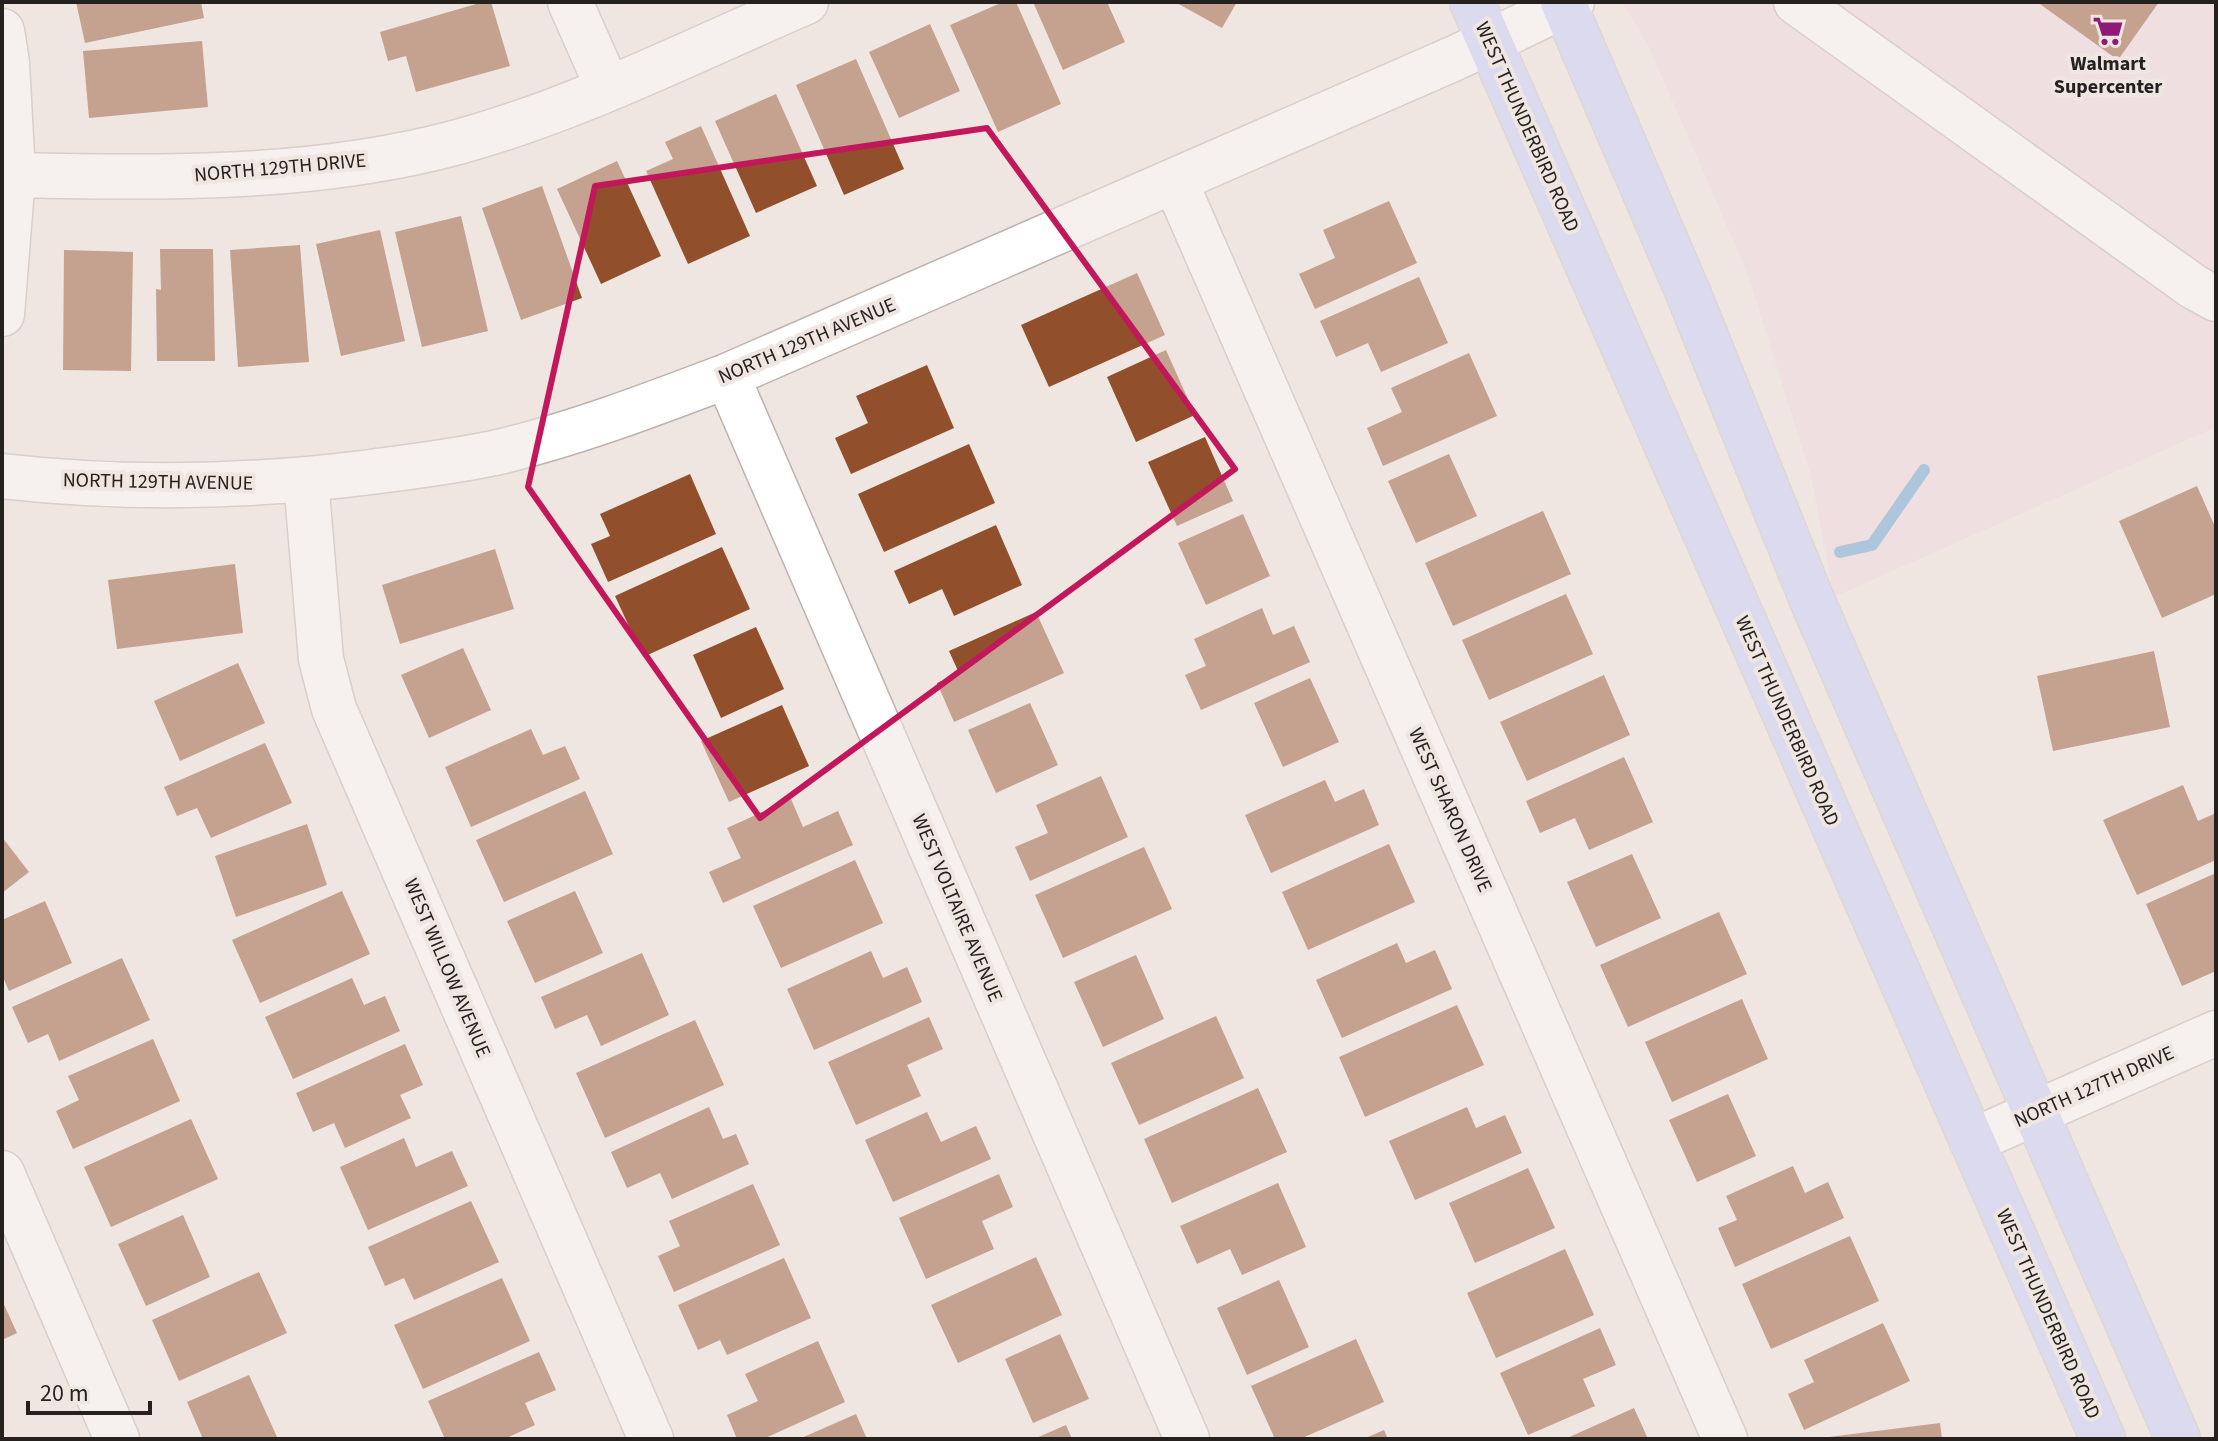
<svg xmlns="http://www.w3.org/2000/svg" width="2218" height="1441" font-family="'Source Sans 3',sans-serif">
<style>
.commercial{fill:#f0d7e0}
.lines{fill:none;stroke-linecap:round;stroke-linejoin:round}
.stream{stroke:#61a1d6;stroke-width:12}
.building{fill:#924f2b}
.minor-casing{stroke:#bcb3af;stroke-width:47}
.major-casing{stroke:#c6c5c5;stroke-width:47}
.minor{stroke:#fff;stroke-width:44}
.major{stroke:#c6cdfe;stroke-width:44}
.marked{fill:none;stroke:#c2185b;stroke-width:6;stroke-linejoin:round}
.labels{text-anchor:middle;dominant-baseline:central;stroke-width:8;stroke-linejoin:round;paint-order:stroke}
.poi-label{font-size:20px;font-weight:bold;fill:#24211f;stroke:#efe6e1}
.street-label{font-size:20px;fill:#24211f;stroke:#efe6e1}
</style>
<rect width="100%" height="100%" fill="#efe6e1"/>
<!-- commercial -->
<path class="commercial" d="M1622,2h594v425l-382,170 -23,-121 -64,-204 -99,-227z"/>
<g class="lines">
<!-- stream -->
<path class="stream" d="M1840,552l32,-7 52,-75"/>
</g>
<!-- building -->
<path class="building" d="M76,2h125l3,16 -119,25z
M483,2h8l19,64 -94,26 -10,-36 -18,5 -8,-29z
M1003,2h13l45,102 -63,28 -48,-107z
M1033,2h74l18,40 -62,28z
M1175,2h62l-15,26z
M2037,2h122l-41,58z
M930,24l30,67 -61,27 -30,-66z
M202,41l6,66 -119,11 -6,-67z
M856,59l48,110 -60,26 -48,-110z
M776,94l41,92 -61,27 -41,-92z
M701,126l49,110 -62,28 -42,-93 27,-12 -8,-17z
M617,161l44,95 -60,28 -44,-95z
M542,186l40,112 -61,22 -39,-112z
M1389,201l28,62 -102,46 -16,-35 36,-16 -12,-28z
M461,216l27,115 -66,16 -27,-115z
M380,230l25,111 -64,15 -25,-112z
M300,245l9,117 -71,5 -8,-117z
M160,249h53l2,112h-58l-1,-72 5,1z
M64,250l69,2 -2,119 -68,-1z
M1137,273l28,62 -116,52 -28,-62z
M1419,277l29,66 -67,29 -13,-29 -32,14 -16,-36z
M1166,350l29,65 -59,27 -29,-65z
M1469,353l28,63 -114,50 -16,-38 35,-16 -11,-24z
M927,365l27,63 -103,46 -16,-36 33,-15 -12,-27z
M1205,437l28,64 -56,25 -29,-64z
M969,444l26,59 -111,49 -26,-58z
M1449,454l28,62 -61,27 -28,-62z
M690,474l26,60 -108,48 -17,-38 19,-8 -10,-22z
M2197,486l19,43v65l-54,24 -43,-97z
M1543,511l28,63 -118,52 -28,-63z
M1243,514l27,62 -64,29 -28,-62z
M996,525l26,60 -68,31 -12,-27 -33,15 -15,-33z
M722,547l28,62 -107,48 -28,-61z
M495,549l19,60 -114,35 -18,-59z
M235,564l8,69 -126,16 -9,-69z
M1566,594l27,60 -104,46 -27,-60z
M1262,608l11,27 21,-9 16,36 -109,48 -16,-35 21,-9 -12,-27z
M1036,612l28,61 -110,49 -17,-39 22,-10 -10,-22z
M756,627l28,62 -63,29 -28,-63z
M463,648l28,62 -62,28 -28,-63z
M2154,651l16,76 -117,24 -16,-75z
M238,663l27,60 -85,38 -26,-60z
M1604,675l26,60 -103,46 -27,-59z
M1310,678l29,64 -56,25 -29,-64z
M1030,703l28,62 -62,28 -28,-63z
M782,705l27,61 -80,36 -28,-61z
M531,729l12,26 22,-9 15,33 -109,48 -26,-60z
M265,743l27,60 -81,35 -14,-30 -20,8 -13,-29z
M1624,757l29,65 -64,28 -14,-32 -35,15 -14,-32z
M1101,776l27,61 -98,44 -15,-34 33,-14 -12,-28z
M1325,780l10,22 29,-13 15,36 -108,48 -26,-58z
M2183,785l15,36 18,-8v47l-79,35 -34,-75z
M585,791l28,63 -109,48 -28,-62z
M791,799l12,28 35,-16 15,34 -130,58 -14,-31 32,-14 -14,-30z
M307,824l20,61 -91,32 -21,-61z
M2,837l27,35 -27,21z
M1389,844l26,58 -107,48 -26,-58z
M1144,847l28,62 -109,49 -28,-63z
M1632,854l29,64 -65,29 -29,-65z
M855,860l28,63 -102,45 -28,-62z
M2216,873v98l-34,15 -36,-82z
M342,891l28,63 -110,49 -28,-63z
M575,891l28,62 -68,30 -28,-62z
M45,901l27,62 -63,28 -7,-16v-55z
M1719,912l28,62 -119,53 -28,-62z
M1397,943l9,20 29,-13 17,39 -110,49 -26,-58z
M871,951l12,27 24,-11 15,35 -108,48 -27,-61z
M642,953l27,62 -68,31 -14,-31 -32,14 -14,-32z
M1136,955l28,64 -61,28 -29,-65z
M122,958l28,62 -91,41 -11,-27 -20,9 -16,-36z
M352,978l12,27 21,-9 15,35 -107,48 -28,-62z
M1742,999l26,60 -96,43 -27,-60z
M1457,1005l27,60 -119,52 -26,-60z
M1216,1016l28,62 -105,47 -28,-62z
M929,1017l14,32 -36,16 14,31 -65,29 -28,-63z
M695,1020l29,65 -119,53 -29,-65z
M153,1039l27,62 -107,48 -17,-38 23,-11 -11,-24z
M405,1044l18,41 -23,10 11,23 -66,30 -11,-25 -21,9 -17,-39z
M1258,1088l29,64 -115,51 -28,-64z
M1728,1094l28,62 -59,26 -28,-62z
M709,1107l14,32 13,-5 13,30 -77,35 -12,-26 -33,15 -16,-36z
M1467,1107l9,21 29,-13 17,38 -107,47 -26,-59z
M927,1112l14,30 35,-16 15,33 -98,43 -28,-62z
M191,1119l27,60 -107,48 -27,-60z
M404,1138l12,29 36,-16 16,35 -100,44 -28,-63z
M1793,1166l12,27 23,-11 16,36 -109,49 -17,-39 19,-8 -11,-24z
M1528,1168l27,60 -80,35 -26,-60z
M999,1174l14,33 -31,14 12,28 -68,30 -27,-61z
M1278,1183l28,64 -64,28 -12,-26 -33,15 -17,-38z
M753,1184l27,61 -106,47 -16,-36 22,-10 -11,-25z
M471,1201l28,61 -85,38 -10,-22 -19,8 -17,-39z
M183,1215l27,62 -64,29 -28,-62z
M1850,1236l29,65 -108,48 -29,-65z
M1565,1249l29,66 -98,43 -29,-65z
M1036,1257l26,58 -104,48 -27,-58z
M784,1258l27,60 -84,37 -7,-15 -22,10 -20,-45z
M259,1272l28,61 -108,48 -27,-61z
M502,1278l28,63 -107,48 -29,-64z
M1279,1280l30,67 -62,28 -30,-67z
M2,1300l15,33 -15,7z
M1883,1323l27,58 -106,49 -16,-36 26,-12 -10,-22z
M1600,1328l16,37 -33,14 12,27 -67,29 -28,-62z
M1060,1334l29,65 -56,24 -28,-64z
M1356,1339l28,63 -84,37h-25l-24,-53z
M818,1341l27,61 -82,37h-26l-10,-24 31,-14 -13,-27z
M539,1352l17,38 -31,13 10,22 -31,14h-59l-17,-38z
M249,1375l28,62 -74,2 -16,-37z
M1634,1408l14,31h-83z
M856,1414l11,25h-68z
M1940,1423l2,16h-113v-2z
M1066,1425l6,14h-38z
M1384,1430l4,9h-25z"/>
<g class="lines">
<!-- minor casing -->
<g class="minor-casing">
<path id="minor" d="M570,2l38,86
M1796,2l398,285 22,12
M2,31l5,32 6,112 -11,139
M13,175c149,3 301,6 445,-33 120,-33 234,-91 348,-140
M1175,181l550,1258
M727,376l460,1063
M2,476c125,14 244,12 369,-4 44,-6 89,-11 132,-21 77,-19 150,-47 224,-75l728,-318 117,-56
M306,480l15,179 13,50 317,730
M1972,1141l244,-108
M2,1173l115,266"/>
</g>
<!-- major casing -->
<g class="major-casing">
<path id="major" d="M1472,2l631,1437
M1563,2l126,293 123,305 366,839"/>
</g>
<!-- minor -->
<use href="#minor" class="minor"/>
<!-- major -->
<use href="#major" class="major"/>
</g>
<!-- marked area -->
<path d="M0 0H2218V1441H0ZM987,128l248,341 -475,349 -232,-331 67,-301z" fill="#efe6e1" fill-opacity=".55" fill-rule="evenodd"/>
<path class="marked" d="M987,128l248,341 -475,349 -232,-331 67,-301z"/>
<!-- icons -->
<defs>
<g id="supermarket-bare" transform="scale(2.4)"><path d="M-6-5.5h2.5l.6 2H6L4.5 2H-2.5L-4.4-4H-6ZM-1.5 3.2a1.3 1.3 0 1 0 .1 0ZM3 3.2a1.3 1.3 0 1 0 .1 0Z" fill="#8e1979" stroke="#efe6e1" stroke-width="2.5" paint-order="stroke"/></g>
</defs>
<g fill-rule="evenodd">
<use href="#supermarket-bare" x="2108" y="31"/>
</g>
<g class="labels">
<!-- poi labels -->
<g class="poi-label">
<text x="2108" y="64">Walmart<tspan x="2108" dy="23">Supercenter</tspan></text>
</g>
<!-- street labels -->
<g class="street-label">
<text transform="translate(1527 127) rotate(66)">WEST THUNDERBIRD ROAD</text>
<text transform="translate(280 168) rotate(-5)">NORTH 129TH DRIVE</text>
<text transform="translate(807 341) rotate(-23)">NORTH 129TH AVENUE</text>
<text transform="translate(158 482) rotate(1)">NORTH 129TH AVENUE</text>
<text transform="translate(1787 721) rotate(66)">WEST THUNDERBIRD ROAD</text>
<text transform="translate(1450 810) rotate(66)">WEST SHARON DRIVE</text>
<text transform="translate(957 908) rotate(67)">WEST VOLTAIRE AVENUE</text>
<text transform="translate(447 968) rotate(67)">WEST WILLOW AVENUE</text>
<text transform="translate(2094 1087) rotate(-24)">NORTH 127TH DRIVE</text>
<text transform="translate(2048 1314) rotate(66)">WEST THUNDERBIRD ROAD</text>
</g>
</g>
<!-- border -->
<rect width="2218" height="1441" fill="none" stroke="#24211f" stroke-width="8"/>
<!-- scale -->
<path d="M28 1401v12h122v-12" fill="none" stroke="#24211f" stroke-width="4"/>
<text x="40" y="1401" font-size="24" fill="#24211f" stroke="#efe6e1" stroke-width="6" paint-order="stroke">20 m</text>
</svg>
